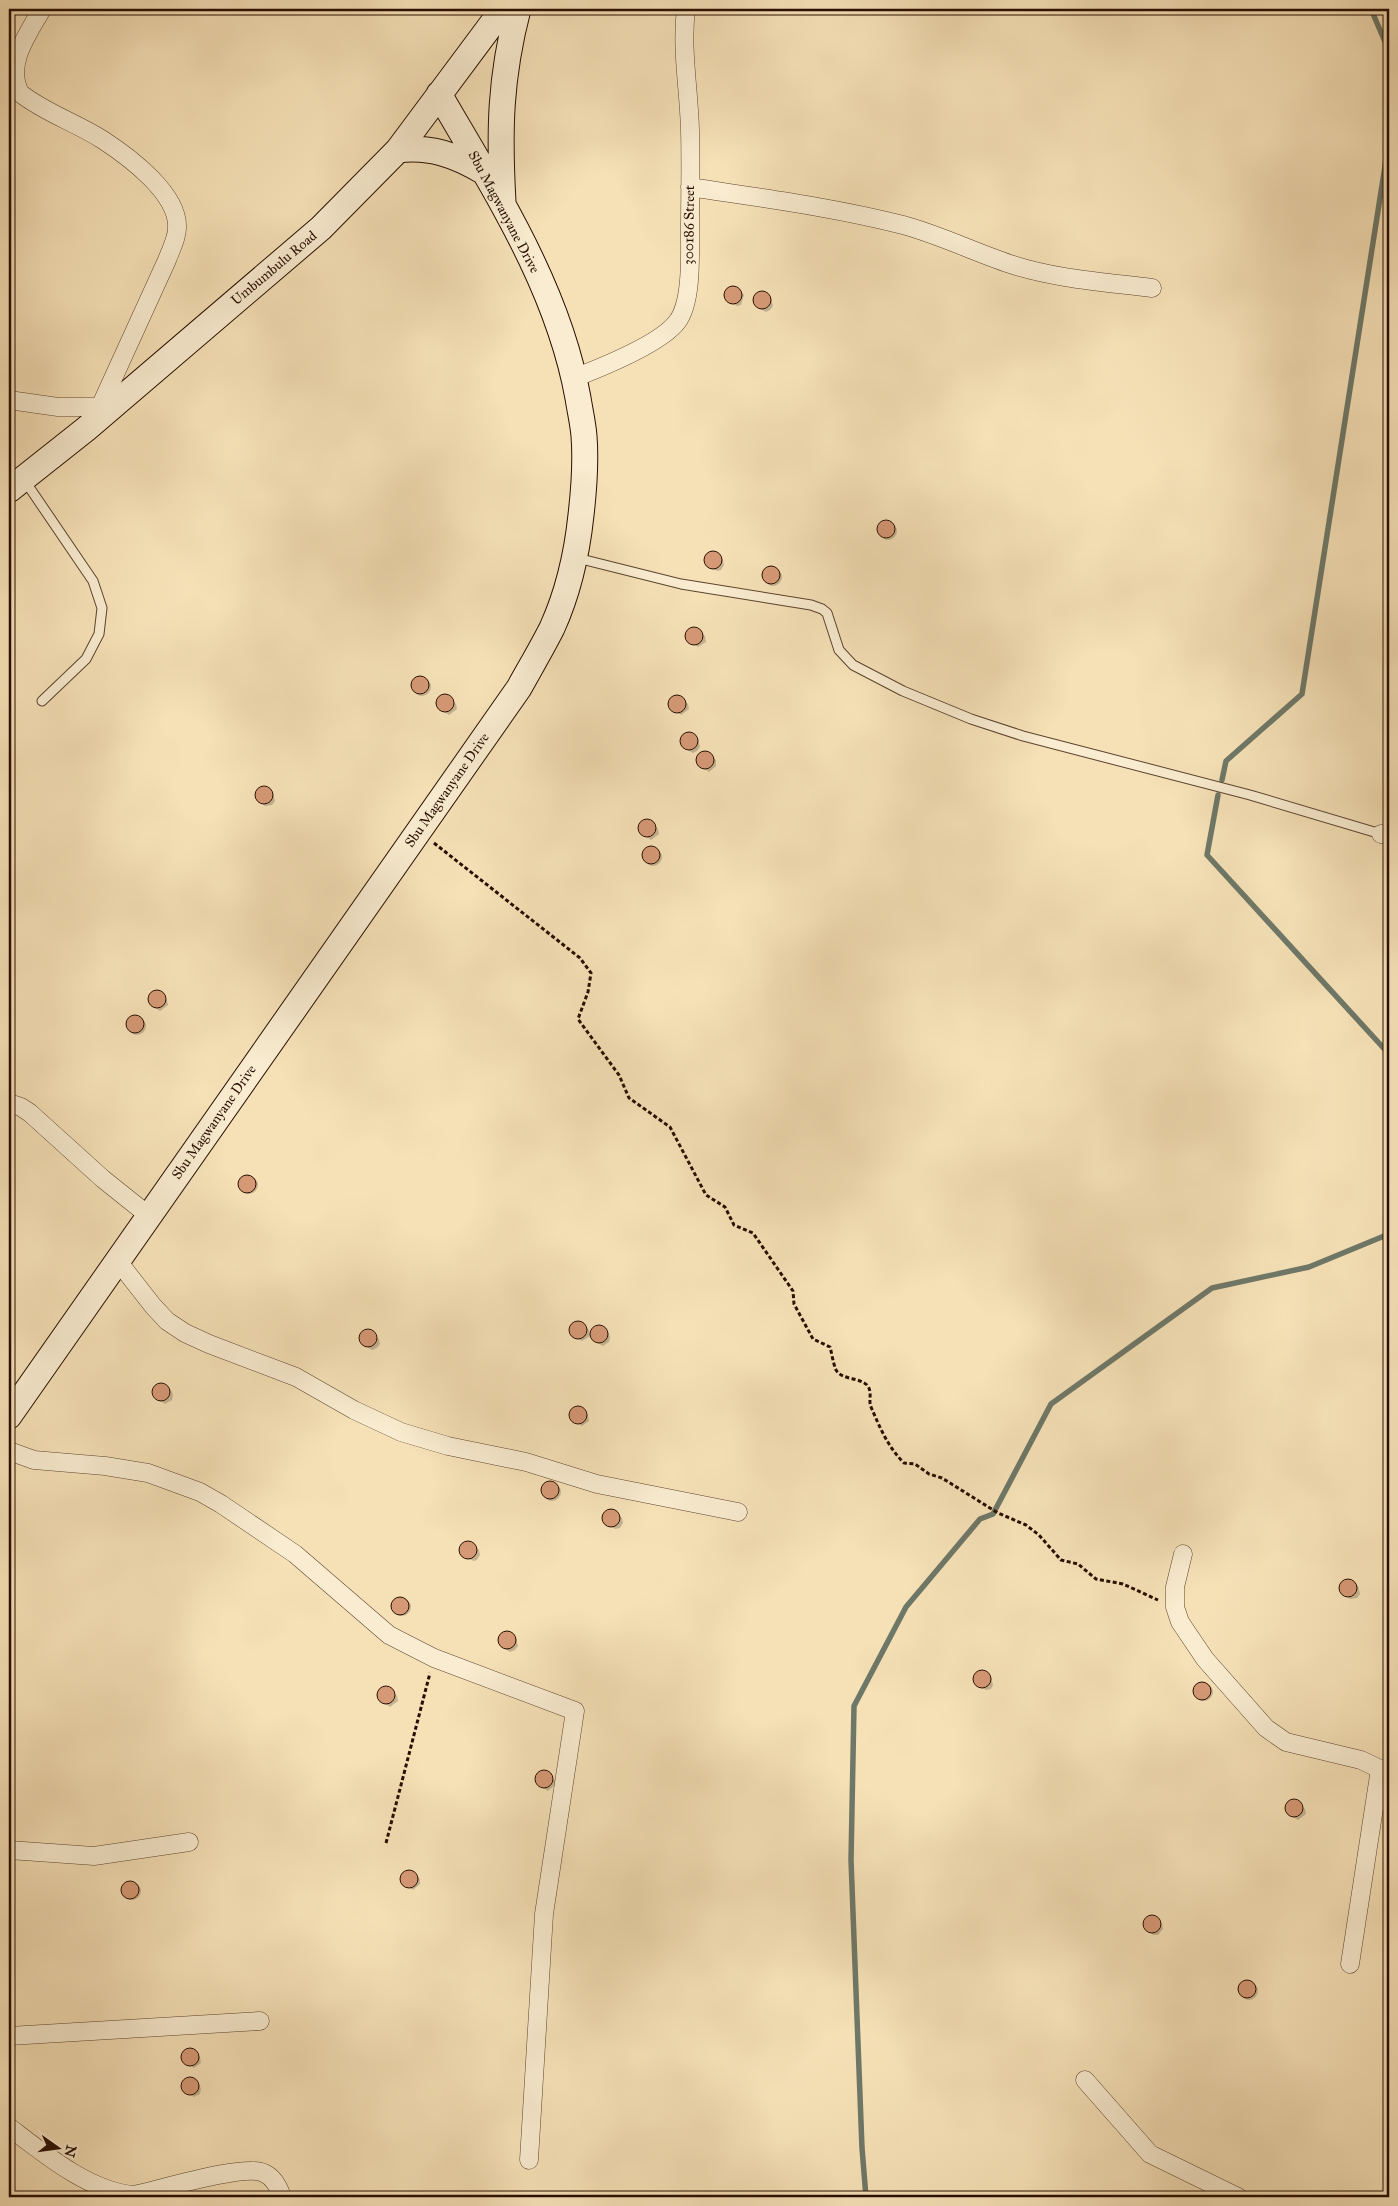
<svg xmlns="http://www.w3.org/2000/svg" width="1398" height="2206" font-family="'IM FELL Great Primer',serif">
<style>
.shadow{fill:#0003}
.lines{fill:none;stroke-linecap:round;stroke-linejoin:round}
.stream{stroke:#6e7868;stroke-width:5.5}
.building{fill:#d69976;stroke:#280e00}
.lane-casing{stroke:#5c432e;stroke-width:11}
.street-casing{stroke:#5c432e;stroke-width:19}
.secondary-casing{stroke:#280e00;stroke-width:27}
.path{stroke:#280e00;stroke-width:3;stroke-dasharray:4 2.5;stroke-linecap:butt}
.lane{stroke:#f9ecd0;stroke-width:9}
.street{stroke:#f9ecd0;stroke-width:18}
.secondary{stroke:#f9ecd0;stroke-width:25}
.labels{text-anchor:middle;dominant-baseline:central;stroke-width:4;stroke-linejoin:round;paint-order:stroke}
.street-label{font-size:14px;fill:#280e00;stroke:#f9ecd0}
</style>
<rect width="100%" height="100%" fill="#f6e1b7"/>
<filter id="stains"><feTurbulence type="fractalNoise" baseFrequency=".004" numOctaves="4"/><feColorMatrix values="0 0 0 0 .2 0 0 0 0 .09 0 0 0 0 .02 0 0 0 .5 -.17"/></filter>
<radialGradient id="worn" r=".72"><stop offset=".6" stop-color="#630" stop-opacity="0"/><stop offset="1" stop-color="#630" stop-opacity=".3"/></radialGradient>
<!-- shadow -->
<path class="shadow" d="M734,287l10,8 -3,10 -4,1 -9,-5 -3,-7 4,-6z
M763,293l8,5 2,8 -3,4 -4,2 -9,-5 -3,-7 2,-5z
M879 531a9 9 0 1 1 18 0a9 9 0 1 1-18 0Z
M713,552l10,8 1,5 -3,5 -4,1 -9,-5 -3,-7 4,-6z
M764 577a9 9 0 1 1 18 0a9 9 0 1 1-18 0Z
M695,628l10,8 1,6 -8,5 -10,-7 -1,-5 1,-4z
M413 687a9 9 0 1 1 18 0a9 9 0 1 1-18 0Z
M446,696l10,8 1,5 -8,6 -8,-5 -3,-7 1,-5z
M678,696l10,8 1,5 -8,6 -10,-7 -1,-5 1,-4z
M690,734l8,5 2,8 -3,4 -4,2 -9,-5 -3,-7 2,-5z
M706,752l10,8v6l-7,6 -11,-8 -1,-4 4,-7z
M265,787l8,6 2,8 -3,4 -7,1 -8,-7 -1,-4 2,-5z
M648,820l10,9 1,5 -8,6 -10,-7 -1,-5 4,-7z
M644 857a9 9 0 1 1 18 0a9 9 0 1 1-18 0Z
M157,991l10,9 1,5 -8,6 -10,-7 -1,-5 4,-7z
M128 1026a9 9 0 1 1 18 0a9 9 0 1 1-18 0Z
M240 1185a9 9 0 1 1 18 0a9 9 0 1 1-18 0Z
M579,1322l10,8 1,6 -8,5 -10,-7 -1,-4 1,-5z
M600,1326l8,6 2,5 -1,5 -6,4 -7,-4 -5,-8 2,-5z
M369,1330l10,9 1,5 -3,4 -5,2 -8,-5 -3,-7 3,-7z
M162,1384l9,6 2,5 -1,5 -7,4 -10,-7 -2,-5 2,-5z
M579,1407l9,8 1,6 -7,5 -11,-7 -1,-5 2,-4z
M543 1492a9 9 0 1 1 18 0a9 9 0 1 1-18 0Z
M612,1510l10,8 1,5 -3,5 -5,1 -8,-5 -4,-7 2,-4z
M469,1542l10,8 1,5 -3,5 -3,1 -10,-4 -3,-8 3,-6z
M1349,1580l9,6 2,8 -3,4 -7,1 -8,-7 -2,-4 2,-5z
M393 1607a9 9 0 1 1 18 0a9 9 0 1 1-18 0Z
M508,1633l8,5 2,8 -3,4 -5,2 -8,-5 -3,-7 4,-6z
M983,1671l8,6 2,8 -2,4 -5,1 -8,-4 -4,-7 4,-7z
M1195 1692a9 9 0 1 1 18 0a9 9 0 1 1-18 0Z
M387,1688l10,8 1,5 -8,6 -10,-7 -1,-5 1,-5z
M545,1772l10,8v5l-7,6 -11,-7 -1,-5 2,-5z
M1295,1800l10,9 1,5 -8,6 -8,-5 -3,-7 4,-7z
M410,1871l10,8v5l-7,6 -11,-7 -1,-5 4,-6z
M123 1891a9 9 0 1 1 18 0a9 9 0 1 1-18 0Z
M1153,1916l9,8 1,5 -5,6h-5l-9,-9v-5l4,-4z
M1240 1991a9 9 0 1 1 18 0a9 9 0 1 1-18 0Z
M191,2049l9,8 1,6 -7,5 -11,-7 -1,-5 2,-4z
M191,2078l8,6 2,5 -1,5 -6,3 -11,-6 -1,-6 2,-4z"/>
<g class="lines">
<!-- stream -->
<path class="stream" d="M1371,9l18,42
M1222,780l4,-19 76,-67 87,-553
M1218,795l-11,60 182,199
M866,2197l-4,-49 -11,-288 3,-154 52,-99 74,-88 13,-5 58,-110 161,-116 97,-21 80,-33"/>
</g>
<!-- building -->
<path class="building" d="M724 295a9 9 0 1 1 18 0a9 9 0 1 1-18 0Z
M753 300a9 9 0 1 1 18 0a9 9 0 1 1-18 0Z
M877 529a9 9 0 1 1 18 0a9 9 0 1 1-18 0Z
M704 560a9 9 0 1 1 18 0a9 9 0 1 1-18 0Z
M762 575a9 9 0 1 1 18 0a9 9 0 1 1-18 0Z
M685 636a9 9 0 1 1 18 0a9 9 0 1 1-18 0Z
M411 685a9 9 0 1 1 18 0a9 9 0 1 1-18 0Z
M436 703a9 9 0 1 1 18 0a9 9 0 1 1-18 0Z
M668 704a9 9 0 1 1 18 0a9 9 0 1 1-18 0Z
M680 741a9 9 0 1 1 18 0a9 9 0 1 1-18 0Z
M696 760a9 9 0 1 1 18 0a9 9 0 1 1-18 0Z
M255 795a9 9 0 1 1 18 0a9 9 0 1 1-18 0Z
M638 828a9 9 0 1 1 18 0a9 9 0 1 1-18 0Z
M642 855a9 9 0 1 1 18 0a9 9 0 1 1-18 0Z
M148 999a9 9 0 1 1 18 0a9 9 0 1 1-18 0Z
M126 1024a9 9 0 1 1 18 0a9 9 0 1 1-18 0Z
M238 1184a9 9 0 1 1 18 0a9 9 0 1 1-18 0Z
M569 1330a9 9 0 1 1 18 0a9 9 0 1 1-18 0Z
M590 1334a9 9 0 1 1 18 0a9 9 0 1 1-18 0Z
M359 1338a9 9 0 1 1 18 0a9 9 0 1 1-18 0Z
M152 1392a9 9 0 1 1 18 0a9 9 0 1 1-18 0Z
M569 1415a9 9 0 1 1 18 0a9 9 0 1 1-18 0Z
M541 1490a9 9 0 1 1 18 0a9 9 0 1 1-18 0Z
M602 1518a9 9 0 1 1 18 0a9 9 0 1 1-18 0Z
M459 1550a9 9 0 1 1 18 0a9 9 0 1 1-18 0Z
M1339 1588a9 9 0 1 1 18 0a9 9 0 1 1-18 0Z
M391 1606a9 9 0 1 1 18 0a9 9 0 1 1-18 0Z
M498 1640a9 9 0 1 1 18 0a9 9 0 1 1-18 0Z
M973 1679a9 9 0 1 1 18 0a9 9 0 1 1-18 0Z
M1193 1691a9 9 0 1 1 18 0a9 9 0 1 1-18 0Z
M377 1695a9 9 0 1 1 18 0a9 9 0 1 1-18 0Z
M535 1779a9 9 0 1 1 18 0a9 9 0 1 1-18 0Z
M1285 1808a9 9 0 1 1 18 0a9 9 0 1 1-18 0Z
M400 1879a9 9 0 1 1 18 0a9 9 0 1 1-18 0Z
M121 1890a9 9 0 1 1 18 0a9 9 0 1 1-18 0Z
M1143 1924a9 9 0 1 1 18 0a9 9 0 1 1-18 0Z
M1238 1989a9 9 0 1 1 18 0a9 9 0 1 1-18 0Z
M181 2057a9 9 0 1 1 18 0a9 9 0 1 1-18 0Z
M181 2086a9 9 0 1 1 18 0a9 9 0 1 1-18 0Z"/>
<g class="lines">
<!-- lane casing -->
<g class="lane-casing">
<path id="lane" d="M25,481l68,100 9,27 -3,26 -13,25 -44,42
M577,558l104,26 130,21 11,4 5,4 12,37 14,15 50,26 68,28 52,17 227,59 131,39"/>
</g>
<!-- street casing -->
<g class="street-casing">
<path id="street" d="M42,9c-14,25 -37,55 -22,84 25,20 57,30 83,47 26,17 76,54 74,88 0,11 -6,21 -10,32l-72,158
M690,187c71,11 143,20 213,38 37,10 71,27 107,39 45,15 95,18 142,24
M574,378c26,-10 86,-34 103,-56 15,-19 13,-65 13,-89 0,-34 1,-69 0,-103 -1,-40 -9,-81 -4,-121
M9,400l49,7h42
M1381,834l8,1
M9,1103l12,4 9,6 73,66 45,36
M117,1260l36,46 14,15 18,12 24,11 87,33 58,33 47,22 47,14 78,16 71,22 141,28
M9,1451l25,9 71,6 43,7 52,19 21,12 74,50 94,81 45,23 141,53 -31,203 -15,246
M1183,1554l-8,33v20l5,15 25,37 61,69 20,14 75,18 19,9 9,7
M9,1850l85,6 95,-14
M1350,1964l30,-195
M9,2036l251,-15
M1085,2080l65,74 88,43
M9,2127c34,26 81,65 125,68 25,-5 111,-32 130,-22 9,4 15,15 18,24"/>
</g>
<!-- secondary casing -->
<g class="secondary-casing">
<path id="secondary" d="M398,150c32,-4 58,5 86,22
M503,202c-4,-71 -3,-124 15,-193
M9,490l77,-61 235,-201 77,-78 105,-141
M9,1416l510,-728c11,-20 23,-40 33,-60 16,-35 25,-75 29,-113 3,-26 5,-53 3,-79 -1,-13 -4,-25 -6,-38 -20,-111 -83,-207 -139,-304"/>
</g>
<!-- path -->
<path class="path" d="M434,843l146,115 11,15 -3,19 -10,27 41,56 10,23 41,29 36,68 19,12 9,18 19,8 40,58 1,13 19,35 17,8c2,7 3,16 6,23 6,10 22,7 31,15 6,7 1,16 4,22 9,21 17,40 33,56l11,1 14,10 13,4 56,35 28,12 13,10 22,25 17,4 18,15 27,5 35,16
M386,1843l44,-170"/>
<!-- lane -->
<use href="#lane" class="lane"/>
<!-- street -->
<use href="#street" class="street"/>
<!-- secondary -->
<use href="#secondary" class="secondary"/>
</g>
<g class="labels">
<!-- street labels -->
<g class="street-label">
<text transform="translate(504 212) rotate(62)">Sbu Magwanyane Drive</text>
<text transform="translate(689 225) rotate(-89)">300186 Street</text>
<text transform="translate(274 268) rotate(-40)">Umbumbulu Road</text>
<text transform="translate(447 790) rotate(-55)">Sbu Magwanyane Drive</text>
<text transform="translate(214 1122) rotate(-55)">Sbu Magwanyane Drive</text>
</g>
</g>
<!-- margin -->
<rect width="1398" height="2206" fill="none" stroke="#f6e1b7" stroke-width="30"/>
<rect x="10" y="10" width="1378" height="2186" fill="none" stroke="#280e00" stroke-width="2.5"/>
<rect x="15" y="15" width="1368" height="2176" fill="none" stroke="#280e00"/>
<!-- north arrow -->
<g transform="translate(58 2148) rotate(104)" stroke="#f9ecd0" stroke-width="4" paint-order="stroke">
<path d="M0-4L9 19L0 12L-9 19Z" fill="#280e00"/>
<text y="-8" font-size="14" font-weight="bold" text-anchor="middle" fill="#280e00">N</text>
</g>
<rect width="100%" height="100%" filter="url(#stains)"/>
<rect width="100%" height="100%" fill="url(#worn)"/>
</svg>
